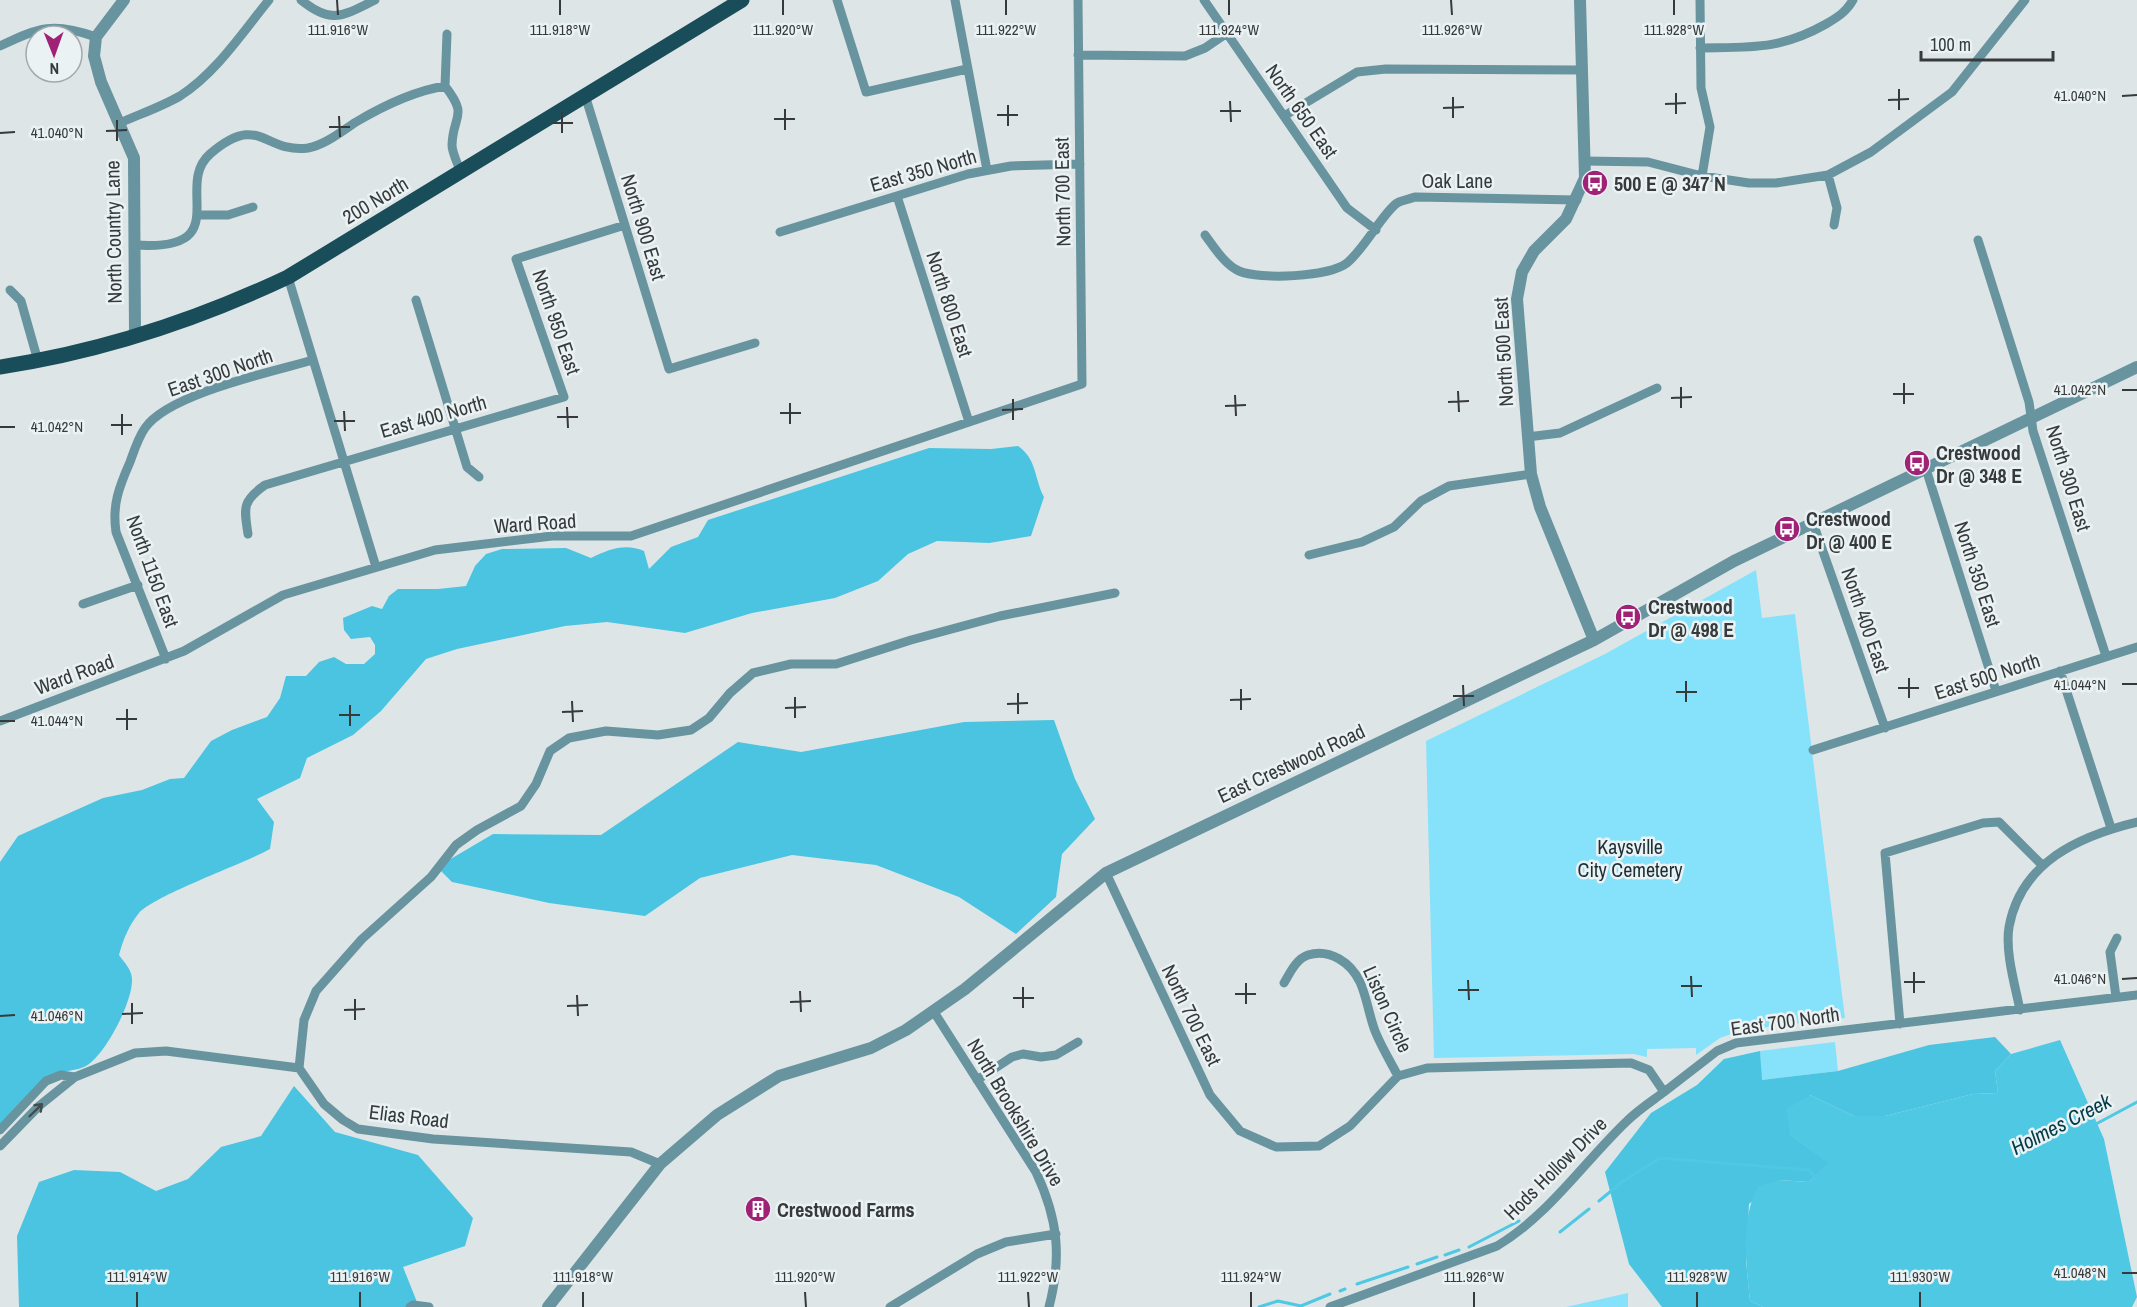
<svg xmlns="http://www.w3.org/2000/svg" width="2137" height="1307" font-family="'Archivo Narrow',sans-serif">
<style>
.green{fill:#85e2fa}
.forest{fill:#4ac4e0}
.water{fill:#4fc8e4}
.lines{fill:none;stroke-linecap:round;stroke-linejoin:round}
.stream{stroke:#4fc8e4;stroke-width:3}
.minor{stroke:#6894a0;stroke-width:9}
.tertiary{stroke:#6894a0;stroke-width:12}
.primary{stroke:#194d59;stroke-width:15}
.oneway{stroke:#414c4f}
.ticks{fill:none;stroke:#373a3b;stroke-width:2}
.labels{text-anchor:middle;dominant-baseline:central;stroke-width:5;stroke-linejoin:round;paint-order:stroke}
.street-label{font-size:20px;fill:#373a3b;stroke:#ebf2f4}
.poi-label{font-size:20px;font-weight:bold;fill:#373a3b;stroke:#ebf2f4;text-anchor:start}
.park-label{font-size:20px;fill:#1a2f35;stroke:#ebf2f4}
.water-label{font-size:21px;font-style:italic;fill:#013b47;stroke:#ebf2f4}
.ticks-label{font-size:15px;text-anchor:middle;fill:#373a3b;stroke:#ebf2f4;stroke-width:5;stroke-linejoin:round;paint-order:stroke}
</style>
<rect width="100%" height="100%" fill="#dee5e7"/>
<!-- green -->
<path class="green" d="M1756,570l6,48 33,-4 50,404 -103,12 -22,8 -24,17v-7l-49,1v8l-14,-3 -199,4 -8,-317 179,-87z
M1835,1042l3,29 -77,9 -1,-29z
M1628,1293v14h-62z"/>
<!-- forest -->
<path class="forest" d="M1018,446c19,13 16,32 26,51l-13,39 -42,7 -52,-2 -29,13 -30,27 -43,17 -83,15 -67,20 -78,-11 -42,4 -108,23 -31,10 -45,52 -28,24 -46,23 -7,20 -43,21 17,23 -4,27c-27,15 -115,46 -131,64 -10,12 -16,27 -20,42 5,7 13,15 13,24 1,22 -25,72 -43,85 -9,7 -20,5 -30,10 -13,6 -46,40 -59,52v-264l18,-26 85,-38 39,-8 28,-11 14,-1 27,-37 21,-11 35,-13 13,-19 6,-22h20l13,-14 15,-5 12,7h18l11,-10v-9l-5,-8 -19,2 -7,-9 -1,-12 29,-12 10,3 7,-13 9,-7h40l28,-3 9,-20 11,-12 16,-5 64,-1 25,10c18,-9 35,-15 53,-7l5,18 22,-22 27,-10 10,-17 221,-72 62,1z
M1054,720l21,59 20,40 -33,35 -6,43 -40,37 -57,-37 -83,-32 -84,-10 -92,23 -55,38 -96,-13 -97,-21 -15,-15 56,-33 108,1 137,-93 63,10 163,-30z
M1995,1037l16,17 -16,17 3,22 -25,1 -88,22h-31l-44,-21 -20,39 39,29 -20,19 -30,-2 -30,24 -3,57 4,40 13,6h-101l-33,-43 -24,-92 46,-59 46,-28 27,-26 36,-8 2,29 76,-9 91,-26z
M294,1086l41,46 83,23 55,63 -8,28 -62,21 16,40h-400l-2,-71 22,-54 35,-12 46,2 36,19 32,-12 33,-32 40,-11z"/>
<!-- water -->
<path class="water" d="M2060,1040l44,99 33,158 -5,10h-369l-13,-6c-4,-39 -10,-80 8,-115l21,-6 30,2 19,-19 -38,-29 -4,-25 24,-14 44,21h31l88,-22 25,-1 -3,-22 16,-17z"/>
<g class="lines">
<!-- stream -->
<path class="stream" d="M2096,1124l41,-22
M1599,1201l23,-19 38,-24 149,12 7,8
M1560,1232l29,-23
M1469,1247l50,-26
M1445,1255l14,-5
M1417,1264l20,-7
M1357,1284l51,-17
M1340,1291l5,-2
M1259,1307l19,-6 23,5 29,-12"/>
<!-- minor -->
<path class="minor" d="M301,0c31,25 41,16 74,0
M837,0l29,92 101,-23
M955,0l32,170
M1204,0l143,208 29,22
M1700,0l1,88 9,39 -8,49
M0,46c40,-19 53,-24 96,-9
M1700,48c51,-1 80,2 126,-24 12,-7 20,-12 27,-24
M1078,55l107,1 20,-8 22,-15
M445,86l2,-52
M585,95l84,274 86,-26
M1284,116l73,-44 29,-3 195,1
M120,123c20,-9 41,-16 60,-27 36,-23 62,-63 89,-96
M1584,161l64,1 54,14 47,7h27l52,-8 43,-23 81,-60 73,-92
M1828,175l9,33 -3,17
M897,196l72,226
M199,215h29l25,-8
M780,232l188,-58 43,-8 69,-2
M1205,235c9,12 20,30 34,36 21,9 90,6 108,-8 18,-15 35,-49 50,-60 5,-3 13,-4 18,-6l162,3
M1978,240l51,162 4,29 73,225
M135,245c102,7 38,-59 75,-91 50,-43 54,0 98,-6 17,-3 34,-17 48,-26 27,-16 58,-31 89,-36 24,31 8,28 7,59 0,8 6,19 9,28
M288,277l88,290
M10,290l11,11 17,60
M416,300l51,167 12,10
M1527,437l33,-4 97,-45
M1926,469l70,222
M1813,523l72,205
M248,534c-4,-26 -6,-33 17,-49l299,-88 -48,-138 109,-34
M1309,555l53,-13 32,-15 27,-26 28,-15 82,-12
M83,604l55,-19
M166,659l-50,-127c-4,-27 3,-45 14,-70 4,-11 8,-24 15,-34 23,-34 126,-56 168,-68
M2060,671l51,157
M0,721l184,-70 99,-56 152,-45 117,-14h79l451,-152 -4,-384
M1813,750l324,-103
M1106,873l104,222 30,36 36,16 43,-1 31,-20 48,-50 29,-8 204,-5 18,7 15,22 53,-41 19,-8 401,-48
M1284,983c6,-10 12,-24 24,-28 22,-7 43,8 52,27 7,16 9,33 15,49 6,15 15,30 23,45
M2116,997l-6,-45 7,-14
M2020,1010c-5,-25 -15,-58 -11,-83 12,-65 70,-91 128,-105
M934,1012l102,160c22,47 26,85 13,135
M1900,1024l-15,-171 98,-30 16,-1 42,42
M299,1068l5,-48 12,-29 46,-52 69,-62 25,-32 21,-15 44,-24 15,-22 14,-33 19,-13 37,-7 52,4 33,-5 18,-12 21,-25 23,-20 38,-9h45l75,-24 89,-24 115,-23
M977,1080l35,-23 11,-3 18,3 15,-2 22,-13
M0,1130l46,-49 15,-6 14,2
M0,1146l39,-40 36,-29 60,-24 31,-2 133,17 25,36 19,16 15,9 75,10 198,13 29,12
M410,1307l3,-2 16,2
M890,1307l87,-53 29,-12 50,-8
M1330,1307l167,-61c53,-32 86,-83 130,-125 11,-11 25,-20 37,-29"/>
<!-- tertiary -->
<path class="tertiary" d="M124,0l-28,37 -2,19 7,26 33,76 1,177
M1580,0l5,178 -19,41 -32,32 -12,21 -5,27 14,175 9,33 54,133
M548,1307l112,-143 57,-49 62,-39 92,-28 35,-18 59,-41 141,-116 488,-233 140,-79 403,-194"/>
<!-- primary -->
<path class="primary" d="M0,367c99,-15 197,-47 288,-90l454,-277"/>
</g>
<!-- one-way arrows -->
<defs><path id="oneway-shaft" d="M-6 0H5M1.5-3L5.5 0L1.5 3" fill="none" stroke-width="1.6" stroke-linecap="round" stroke-linejoin="round" transform="scale(1.5)"/></defs>
<use class="oneway" href="#oneway-shaft" transform="translate(36 1110) rotate(-44)"/>
<!-- ticks -->
<path class="ticks" d="M337,0l1,15M560,0v15M783,0v15M1006,0v15M1229,0v15M1451,0l1,15M1674,0v15M1899,89v21M1676,93v21M2122,96l15,-1M1453,97v21M1888,100l21,-1M1230,101l1,21M1665,104l21,-1M1008,105v21M1443,108l21,-1M785,109v21M1220,111h21M562,112v21M997,115h21M339,116l1,21M774,119h21M117,120v21M552,123h21M329,127h21M106,131l21,-1M0,133l15,-1M1904,383v21M1681,387v21M2122,390h15M1458,391l1,21M1893,394h21M1235,395l1,21M1671,398l21,-1M1013,399v21M1448,402l21,-1M790,403v21M1225,406l21,-1M567,407l1,21M1002,410l21,-1M344,411l1,20M780,413h21M122,414v21M557,417h21M334,421h21M111,425h21M0,427h15M1909,678v20M1686,681v21M2122,684h15M1463,685l1,21M1898,688h21M1241,689v21M1676,692h21M1018,693v21M1453,696h21M795,697v21M1230,700l21,-1M572,701l1,21M1007,704l21,-1M350,705v21M785,708l21,-1M127,709v21M562,712l21,-1M339,715h21M116,719h21M0,721h15M1914,972v21M1691,976l1,21M2122,979l15,-1M1468,980l1,20M1904,982h21M1246,983v21M1681,986h21M1023,987v21M1458,990h21M800,991l1,21M1235,994h21M577,995l1,21M1013,998h21M355,999v21M790,1002l21,-1M132,1003v21M567,1006l21,-1M344,1010l21,-1M122,1014l21,-1M0,1016l15,-1M2122,1273h15M137,1292v15M360,1292v15M583,1292v15M805,1292l1,15M1028,1292l1,15M1251,1292v15M1474,1292v15M1697,1292v15M1920,1292v15"/>
<!-- icons -->
<defs>
<g id="bus-disc" transform="scale(1.35)"><circle r="9.5" fill="#a02277" stroke="#ebf2f4"/><path d="M-5-6H5V4H4V6H2V4H-2V6H-4V4H-5ZM-3.5-4V0h7V-4ZM-3.5 1.2v1.5H-2V1.2ZM2 1.2v1.5H3.5V1.2Z" fill="#fff"/></g>
<g id="building-disc" transform="scale(1.35)"><circle r="9.5" fill="#a02277" stroke="#ebf2f4"/><path d="M-4-6H4V6H1V3H-1V6H-4ZM-2.5-4.3h1.7v1.8h-1.7ZM.8-4.3h1.7v1.8H.8ZM-2.5-1h1.7V.8h-1.7ZM.8-1h1.7V.8H.8Z" fill="#fff"/></g>
</defs>
<g fill-rule="evenodd">
<use href="#bus-disc" x="1595" y="183"/>
<use href="#bus-disc" x="1917" y="463"/>
<use href="#bus-disc" x="1787" y="529"/>
<use href="#bus-disc" x="1628" y="617"/>
<use href="#building-disc" x="758" y="1209"/>
</g>
<g class="labels">
<!-- street labels -->
<g class="street-label">
<text transform="translate(1302 111) rotate(55)">North 650 East</text>
<text transform="translate(923 170) rotate(-16)">East 350 North</text>
<text x="1457" y="180">Oak Lane</text>
<text transform="translate(1062 192) rotate(-91)">North 700 East</text>
<text transform="translate(375 200) rotate(-31)">200 North</text>
<text transform="translate(644 227) rotate(73)">North 900 East</text>
<text transform="translate(113 232) rotate(-91)">North Country Lane</text>
<text transform="translate(950 304) rotate(72)">North 800 East</text>
<text transform="translate(557 322) rotate(71)">North 950 East</text>
<text transform="translate(1503 352) rotate(-93)">North 500 East</text>
<text transform="translate(220 372) rotate(-19)">East 300 North</text>
<text transform="translate(433 416) rotate(-16)">East 400 North</text>
<text transform="translate(2069 478) rotate(73)">North 300 East</text>
<text transform="translate(535 523) rotate(-4)">Ward Road</text>
<text transform="translate(153 571) rotate(70)">North 1150 East</text>
<text transform="translate(1978 574) rotate(72)">North 350 East</text>
<text transform="translate(1866 620) rotate(71)">North 400 East</text>
<text transform="translate(74 674) rotate(-20)">Ward Road</text>
<text transform="translate(1987 676) rotate(-18)">East 500 North</text>
<text transform="translate(1291 763) rotate(-25)">East Crestwood Road</text>
<text transform="translate(1388 1009) rotate(66)">Liston Circle</text>
<text transform="translate(1192 1015) rotate(64)">North 700 East</text>
<text transform="translate(1785 1021) rotate(-8)">East 700 North</text>
<text transform="translate(1016 1112) rotate(59)">North Brookshire Drive</text>
<text transform="translate(409 1116) rotate(7)">Elias Road</text>
<text transform="translate(1555 1168) rotate(-45)">Hods Hollow Drive</text>
</g>
<!-- poi labels -->
<g class="poi-label">
<text x="1614" y="183">500 E @ 347 N</text>
<text x="1936" y="452">Crestwood<tspan x="1936" dy="23">Dr @ 348 E</tspan></text>
<text x="1806" y="518">Crestwood<tspan x="1806" dy="23">Dr @ 400 E</tspan></text>
<text x="1648" y="606">Crestwood<tspan x="1648" dy="23">Dr @ 498 E</tspan></text>
<text x="777" y="1209">Crestwood Farms</text>
</g>
<!-- park labels -->
<g class="park-label">
<text x="1630" y="846">Kaysville<tspan x="1630" dy="23">City Cemetery</tspan></text>
</g>
<!-- water labels -->
<g class="water-label">
<text transform="translate(2061 1124) rotate(-27)">Holmes Creek</text>
</g>
</g>
<g class="ticks-label">
<text x="338" y="35">111.916°W</text>
<text x="560" y="35">111.918°W</text>
<text x="783" y="35">111.920°W</text>
<text x="1006" y="35">111.922°W</text>
<text x="1229" y="35">111.924°W</text>
<text x="1452" y="35">111.926°W</text>
<text x="1674" y="35">111.928°W</text>
<text x="2080" y="101">41.040°N</text>
<text x="57" y="138">41.040°N</text>
<text x="2080" y="395">41.042°N</text>
<text x="57" y="432">41.042°N</text>
<text x="2080" y="690">41.044°N</text>
<text x="57" y="726">41.044°N</text>
<text x="2080" y="984">41.046°N</text>
<text x="57" y="1021">41.046°N</text>
<text x="2080" y="1278">41.048°N</text>
<text x="137" y="1282">111.914°W</text>
<text x="360" y="1282">111.916°W</text>
<text x="583" y="1282">111.918°W</text>
<text x="805" y="1282">111.920°W</text>
<text x="1028" y="1282">111.922°W</text>
<text x="1251" y="1282">111.924°W</text>
<text x="1474" y="1282">111.926°W</text>
<text x="1697" y="1282">111.928°W</text>
<text x="1920" y="1282">111.930°W</text>
</g>
<!-- north arrow -->
<g transform="translate(54 54) rotate(179)"><circle r="28" fill="#ebf2f4" stroke="#a3a8aa" stroke-width="1.5"/>
<path d="M0-4.5L10 22L0 15L-10 22Z" fill="#a02277"/>
<text y="-9" font-size="16" font-weight="bold" text-anchor="middle" fill="#373a3b">N</text>
</g>
<!-- scale -->
<path d="M1921 51v9h132v-9" fill="none" stroke="#373a3b" stroke-width="3"/>
<text x="1930" y="51" font-size="18" fill="#373a3b" stroke="#ebf2f4" stroke-width="4.5" paint-order="stroke">100 m</text>
</svg>
